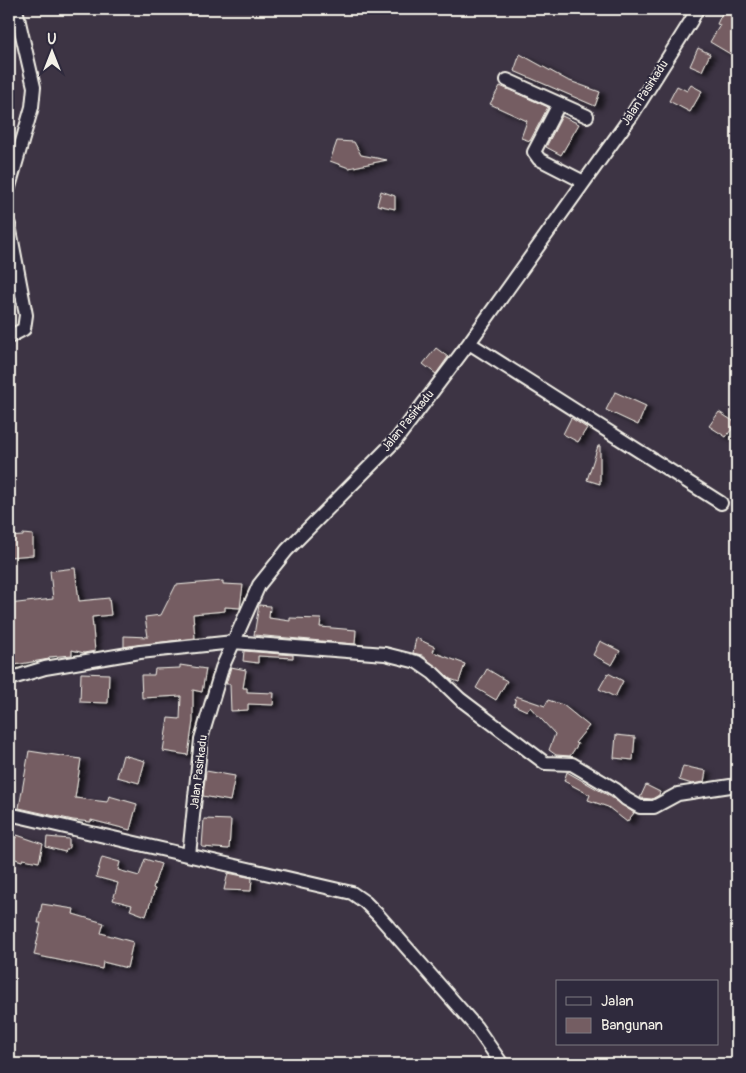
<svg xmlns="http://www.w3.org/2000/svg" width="746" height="1073" font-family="Pangolin,sans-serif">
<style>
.building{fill:#745d62;stroke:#f4f1e8;filter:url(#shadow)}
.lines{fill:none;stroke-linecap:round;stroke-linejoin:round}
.minor-casing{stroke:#f4f1e8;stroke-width:16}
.minor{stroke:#2f2a3d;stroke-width:12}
.labels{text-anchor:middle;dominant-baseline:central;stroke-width:4;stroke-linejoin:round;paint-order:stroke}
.street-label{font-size:12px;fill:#f4f1e8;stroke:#2f2a3d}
</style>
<defs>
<filter id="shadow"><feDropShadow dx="5.5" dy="3" stdDeviation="2.5" flood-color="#0009"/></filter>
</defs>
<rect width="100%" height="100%" fill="#3d3444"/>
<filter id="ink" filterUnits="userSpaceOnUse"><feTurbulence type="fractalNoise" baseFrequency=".02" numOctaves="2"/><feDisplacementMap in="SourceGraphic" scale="10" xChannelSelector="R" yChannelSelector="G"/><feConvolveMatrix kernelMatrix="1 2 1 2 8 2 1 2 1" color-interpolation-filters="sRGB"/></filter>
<g filter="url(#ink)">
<!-- building -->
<path class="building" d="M724,9h13v16l-5,11 5,3v19l-27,-16 10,-17 -3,-1z
M698,48l12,6 -8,17 -12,-5z
M520,54l47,26 33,12 -5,14 -81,-35z
M691,85l11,6 -12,21 -21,-11 8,-15 10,5z
M500,86l48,21 -18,34 -9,-3 6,-17 -37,-17z
M562,116l17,8 -18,31 -15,-8z
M337,141l17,1 7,13 26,5 -38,8 -19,-7z
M381,191l14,5v13l-18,-4z
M436,348l12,9 -12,17 -13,-10z
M615,392l31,14 -8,19 -32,-15z
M719,412l17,11 -10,14 -17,-11z
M571,418l16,10 -9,14 -15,-8z
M598,446h2v38l-13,-4z
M23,534l10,1v20l-24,2v-20l14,-1z
M75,568l4,33 30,-3 2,17 -19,2 3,34 -11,2 -12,-3v5l-23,2v2l-40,7v-62l44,-5 -3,-28z
M223,581v3l20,1 -3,23 -15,-1v4l-32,3 2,24 -71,9v-11l24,1 -3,-20 16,-2 15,-30z
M259,605l11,1 -1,12 21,3v-3l31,1 -1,8 36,3 -1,14 -101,-9z
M416,638l19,9 -2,5 32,12 -6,18 -9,-3 -28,-24 -9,-2z
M600,641l20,10 -8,14 -19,-10z
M244,651l49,4v3l-35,-2v7l-15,-2z
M180,665l26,4 -4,23 -9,-2v31l-5,34 -25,-4 5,-33 12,1 1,-23 -39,2 -1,-23h13l1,-6 25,-1z
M231,667l15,3 -3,18h4v4l27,1 -1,12 -25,-1v6l-17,1 -1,-27h-4z
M487,669l20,12 -11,19 -20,-12z
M81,673l28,1 -1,29 -28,-1z
M608,673l15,8 -8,16 -16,-8z
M516,696l29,10 3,-6 15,5 26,21 -14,17 3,1 -8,12 -14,-1 -7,-5 6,-16 -25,-27 -3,4 -13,-6z
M616,735l19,2 -2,23 -19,-2z
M29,751l52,8 -6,39 32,4 2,-6 28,8 -7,26 -39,-10v2l-18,-2 -54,-12z
M123,755l22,6 -6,22 -22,-6z
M683,766l23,5 -2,11 -12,2 -13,-4z
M206,771l29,5 -5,25 -27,-5z
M567,772l44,25 23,16 -7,9 -19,-15 -20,-7 2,-5 -26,-14z
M646,785l14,7 -1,3 -7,4 -12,-1z
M204,819l27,1 -2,29 -27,-2z
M17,835l26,9 -4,18 -16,-3 -1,2 -13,-4v-21l7,2z
M47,837l22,2v8l-4,5 -19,-5z
M102,857l18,5 -2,8 21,6 6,-17 16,5 -8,24 2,1 -9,27 -16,-6 2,-5 -19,-5 5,-17 -22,-6z
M228,873l24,5 -1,13 -27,-1z
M42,904l32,5 -1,5 31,9 -3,10 32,9 -6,26 -24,-6 -1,7 -68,-14 7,-32h-3z"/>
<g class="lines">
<!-- minor casing -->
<g class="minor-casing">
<path id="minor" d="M507,80l80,36
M559,104l-25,48 5,7 45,23
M9,187l23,-80 2,-20 -18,-78
M9,225l17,90 -2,14 -15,8
M469,343l252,160
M9,679l36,-11 95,-16 93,-10 152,12 32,8 16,11 27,26 85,64 27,1 44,26 10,9 14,8h14l24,-13 59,-9
M9,814l343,79 13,9 14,14 97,111 26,37
M189,855l12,-116 21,-71 37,-83 28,-35 109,-110 73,-97 163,-228 59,-94 6,-12"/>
</g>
<!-- minor -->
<use href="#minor" class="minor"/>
</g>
</g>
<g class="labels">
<!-- street labels -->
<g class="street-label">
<text transform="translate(645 93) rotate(-57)">Jalan Pasirkadu</text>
<text transform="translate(408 421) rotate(-51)">Jalan Pasirkadu</text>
<text transform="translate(199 772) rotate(-83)">Jalan Pasirkadu</text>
</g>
</g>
<!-- margin -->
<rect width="746" height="1073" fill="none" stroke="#2f2a3d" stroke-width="30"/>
<rect x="15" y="15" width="716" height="1043" fill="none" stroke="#f4f1e8" stroke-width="2" filter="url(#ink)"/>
<!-- legend -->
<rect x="556" y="980" width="162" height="65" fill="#2f2a3d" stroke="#7e7a81"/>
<rect x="566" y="997" width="25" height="8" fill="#2f2a3d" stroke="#7e7a81"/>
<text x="601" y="1006" font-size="15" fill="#f4f1e8">Jalan</text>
<rect x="566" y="1018" width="25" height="15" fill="#745d62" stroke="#7e7a81"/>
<text x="601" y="1030" font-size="15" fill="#f4f1e8">Bangunan</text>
<!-- north arrow -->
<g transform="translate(52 52)" stroke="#2f2a3d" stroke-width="4" paint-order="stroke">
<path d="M0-4L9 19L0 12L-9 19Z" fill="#f4f1e8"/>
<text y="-8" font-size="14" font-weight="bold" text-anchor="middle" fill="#f4f1e8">U</text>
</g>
</svg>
